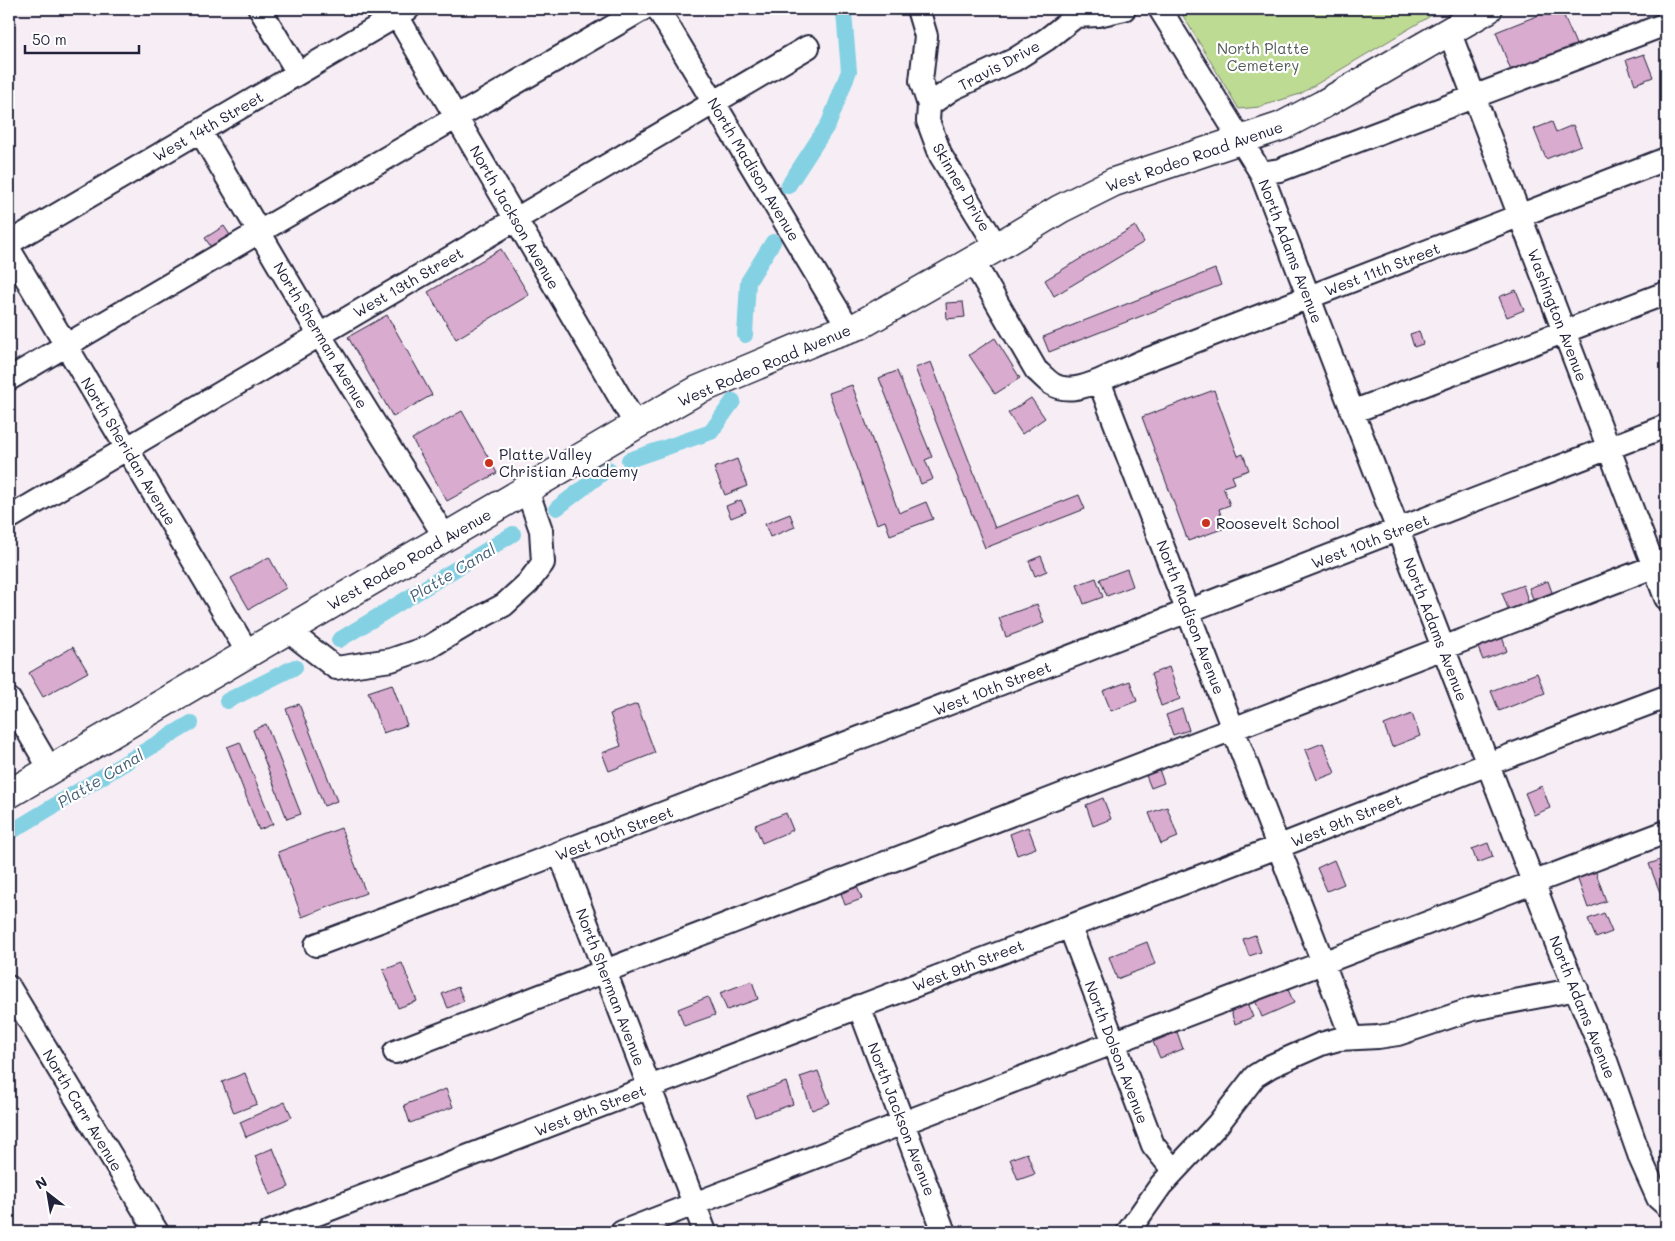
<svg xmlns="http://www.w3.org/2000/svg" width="1675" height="1241" font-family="Mali,sans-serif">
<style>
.green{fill:#bddb93;stroke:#707e67}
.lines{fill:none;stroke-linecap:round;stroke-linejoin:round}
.canal{stroke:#84d1e3;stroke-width:16}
.building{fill:#d8abcf;stroke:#22223b}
.minor-casing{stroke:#22223b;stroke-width:26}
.major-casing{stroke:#22223b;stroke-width:31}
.minor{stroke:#fff;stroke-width:22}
.major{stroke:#fff;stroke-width:28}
.poi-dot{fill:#c8321e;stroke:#fff;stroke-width:2}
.labels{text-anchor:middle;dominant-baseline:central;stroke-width:4.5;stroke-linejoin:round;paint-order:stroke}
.park-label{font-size:15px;fill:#505a55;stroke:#fff}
.street-label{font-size:15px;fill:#22223b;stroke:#fff}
.poi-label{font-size:15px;fill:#22223b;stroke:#fff;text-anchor:start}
.water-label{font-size:16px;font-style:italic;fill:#445f76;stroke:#fff}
</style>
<rect width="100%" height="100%" fill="#f7eef5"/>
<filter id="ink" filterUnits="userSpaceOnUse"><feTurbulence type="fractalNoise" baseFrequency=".02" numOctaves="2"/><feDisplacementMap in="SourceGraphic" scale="10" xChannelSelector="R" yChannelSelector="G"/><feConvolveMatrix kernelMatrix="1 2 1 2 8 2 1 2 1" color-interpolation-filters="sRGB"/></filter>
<g filter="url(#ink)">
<!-- green -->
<path class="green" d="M1179,9h263l-142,85 -41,13 -20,2z"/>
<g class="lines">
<!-- canal -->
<path class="canal" d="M788,186l41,-63 20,-52 -5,-58 2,-4
M745,335l3,-53 25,-40
M629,460l82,-28 22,-31
M557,508l51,-39
M339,640l174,-106
M227,701l68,-34
M9,833l182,-110"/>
</g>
<!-- building -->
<path class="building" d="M1554,9h7l17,40 -65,27 -17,-44z
M1644,54l9,23 -18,7 -9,-24z
M1552,122l4,10 17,-7 8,20 -35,14 -12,-30z
M224,226l8,12 -19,12 -8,-12z
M1135,226l9,16 -90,54 -9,-16z
M501,249l28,46 -73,44 -28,-47z
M1215,269l6,16 -172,67 -6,-15z
M1516,290l8,20 -17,7 -8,-20z
M963,302l2,15 -18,2 -1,-16z
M387,315l45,80 -39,22 -45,-80z
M1419,331l4,13 -9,3 -4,-13z
M995,338l25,40 -25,16 -26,-39z
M931,362l64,166 84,-33 6,14 -100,39 -70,-180z
M897,371l35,86 -7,3 8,19 -12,5 -42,-106z
M852,385l47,128 27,-11 7,17 -43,16 -5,-14 -8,3 -48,-131z
M1214,390l24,66 5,-2 6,16 -17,6 3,7 -12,4 7,18 -11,4 6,19 -37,13 -46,-124z
M1031,398l14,20 -23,16 -14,-21z
M462,411l35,62 -50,28 -35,-62z
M737,459l10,27 -22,9 -11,-27z
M741,500l5,12 -15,6 -5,-12z
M790,514l5,13 -25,10 -5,-13z
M1041,556l6,15 -12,5 -6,-15z
M269,557l17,31 -37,21 -18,-31z
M1127,569l6,17 -26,10 -7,-17z
M1096,578l7,19 -19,7 -7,-19z
M1548,581l5,14 -19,7 -5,-14z
M1523,585l7,22 -20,7 -8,-21z
M1037,604l7,19 -38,14 -7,-19z
M1501,634l6,17 -24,9 -7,-17z
M73,647l15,25 -45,25 -14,-24z
M1169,667l11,32 -19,7 -10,-32z
M1537,673l8,20 -46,18 -8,-20z
M1130,681l7,20 -26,10 -8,-20z
M392,684l15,41 -24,8 -15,-41z
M299,704l38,97 -13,5 -38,-97z
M637,704l18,49 -46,18 -7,-18 19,-7 -11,-32z
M1182,709l7,21 -16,5 -7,-20z
M1412,714l8,22 -28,11 -8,-22z
M266,724l35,90 -14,5 -34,-89z
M240,742l33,82 -14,6 -32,-83z
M1323,743l12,30 -18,7 -12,-30z
M1158,767l6,16 -13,5 -6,-15z
M1542,786l8,22 -16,7 -9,-22z
M1103,798l8,21 -18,7 -7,-21z
M1666,800v14l-1,1 -5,-12z
M1167,807l11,30 -17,7 -12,-31z
M786,813l7,17 -31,13 -7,-18z
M1028,827l8,21 -19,7 -7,-21z
M341,828l25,65 -64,24 -24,-65z
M1488,843l5,14 -16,6 -5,-14z
M1663,859l3,8v41l-17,-44z
M1334,860l10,24 -17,7 -10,-23z
M1595,870l11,31 -18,7 -11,-31z
M856,884l6,15 -17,6 -5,-15z
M1604,913l8,19 -16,6 -8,-19z
M1255,935l6,17 -12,4 -6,-17z
M1147,942l8,22 -38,15 -8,-22z
M402,963l15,38 -19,7 -15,-38z
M752,981l6,18 -31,11 -7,-17z
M1286,985l8,18 -32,14 -8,-19z
M458,987l6,14 -16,7 -6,-14z
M708,997l7,18 -31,11 -6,-17z
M1247,1003l6,14 -18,7 -5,-15z
M1177,1032l6,17 -23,9 -7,-16z
M818,1071l12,32 -18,7 -12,-33z
M245,1073l12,31 -23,9 -12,-31z
M786,1082l7,22 -38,13 -8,-21z
M446,1089l7,18 -43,16 -6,-18z
M285,1102l7,15 -46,20 -6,-15z
M273,1148l16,39 -19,8 -15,-39z
M1027,1153l8,21 -17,6 -8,-21z
M849,1224l3,8h-20l-1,-1z"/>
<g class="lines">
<!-- minor casing -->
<g class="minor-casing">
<path id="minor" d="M260,9l38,64
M393,9l243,416
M658,9l191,320
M918,9l8,27 -5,45 8,24 -1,16 13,35 56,91
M1160,9l101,164 297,774 48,114 35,99 17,38 8,7
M1449,31l217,567
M929,105l23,-16 62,-29 33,-21 29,-23 22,-1 26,-6
M200,131l119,203 126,203
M1261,173l19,-3 386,-146
M9,243l399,-234
M9,249l239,404
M973,261l63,109c5,4 10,10 16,14 14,9 32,3 47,-3l253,657
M9,379l250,-147 384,-223
M1099,381l42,-19 525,-203
M1352,412l314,-119
M9,518l799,-471
M287,630l49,38 55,-8 38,-13 37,-22 38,-20 24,-22 15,-20 -2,-33 -14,-40
M9,699l41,70
M560,854l145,378
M1070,927l83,218 21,26
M316,945c452,-169 900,-346 1350,-519
M9,987l148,245
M859,1006l85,226
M395,1052l1271,-490
M270,1232l1010,-386 208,-82 178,-67
M622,1232l281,-109 763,-291
M1128,1232l33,-47 57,-61 37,-48 16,-10 50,-22 18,-5 39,-2 20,-3 75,-25 104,-20"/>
</g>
<!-- major casing -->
<g class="major-casing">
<path id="major" d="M9,794l627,-369 62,-35 126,-53 36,-12 137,-78 63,-38 54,-27 168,-56 40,-21 166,-96"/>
</g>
<!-- minor -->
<use href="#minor" class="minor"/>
<!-- major -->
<use href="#major" class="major"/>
</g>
</g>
<!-- markers -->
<g class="poi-dot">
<circle cx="489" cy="463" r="5"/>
<circle cx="1206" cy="523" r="5"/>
</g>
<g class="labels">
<!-- park labels -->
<g class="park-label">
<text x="1263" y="48">North Platte<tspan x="1263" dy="17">Cemetery</tspan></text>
</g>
<!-- street labels -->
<g class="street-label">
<text transform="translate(999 65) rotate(-28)">Travis Drive</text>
<text transform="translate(208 126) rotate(-30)">West 14th Street</text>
<text transform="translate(1194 156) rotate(-19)">West Rodeo Road Avenue</text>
<text transform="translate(754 169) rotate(59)">North Madison Avenue</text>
<text transform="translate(962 187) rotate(60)">Skinner Drive</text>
<text transform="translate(515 217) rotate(60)">North Jackson Avenue</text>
<text transform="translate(1291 251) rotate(69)">North Adams Avenue</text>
<text transform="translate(1382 269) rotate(-21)">West 11th Street</text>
<text transform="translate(408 282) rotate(-30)">West 13th Street</text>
<text transform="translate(1558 315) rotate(69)">Washington Avenue</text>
<text transform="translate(321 335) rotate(59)">North Sherman Avenue</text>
<text transform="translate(764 365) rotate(-23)">West Rodeo Road Avenue</text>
<text transform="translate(129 451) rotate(59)">North Sheridan Avenue</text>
<text transform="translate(1370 541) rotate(-21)">West 10th Street</text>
<text transform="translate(409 559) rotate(-30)">West Rodeo Road Avenue</text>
<text transform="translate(1191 617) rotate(69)">North Madison Avenue</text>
<text transform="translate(1436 629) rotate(69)">North Adams Avenue</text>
<text transform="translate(992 688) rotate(-21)">West 10th Street</text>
<text transform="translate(1346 820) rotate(-22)">West 9th Street</text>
<text transform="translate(614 833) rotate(-21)">West 10th Street</text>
<text transform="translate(968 965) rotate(-21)">West 9th Street</text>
<text transform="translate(611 987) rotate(69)">North Sherman Avenue</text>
<text transform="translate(1583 1007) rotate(68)">North Adams Avenue</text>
<text transform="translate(1117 1052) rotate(69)">North Dolson Avenue</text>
<text transform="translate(83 1110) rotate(59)">North Carr Avenue</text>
<text transform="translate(590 1110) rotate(-21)">West 9th Street</text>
<text transform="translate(902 1119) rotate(69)">North Jackson Avenue</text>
</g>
<!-- poi labels -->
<g class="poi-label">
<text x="499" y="454">Platte Valley<tspan x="499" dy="17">Christian Academy</tspan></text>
<text x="1216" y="523">Roosevelt School</text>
</g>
<!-- water labels -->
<g class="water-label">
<text transform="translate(452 572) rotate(-31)">Platte Canal</text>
<text transform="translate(100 778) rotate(-31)">Platte Canal</text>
</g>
</g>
<!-- margin -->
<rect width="1675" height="1241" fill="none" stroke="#fff" stroke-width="30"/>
<rect x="15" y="15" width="1645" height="1211" fill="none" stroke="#22223b" stroke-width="2" filter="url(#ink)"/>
<!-- north arrow -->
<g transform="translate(48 1194) rotate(329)" stroke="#ffffff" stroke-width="4" paint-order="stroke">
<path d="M0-4L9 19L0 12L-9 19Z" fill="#22223b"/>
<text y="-8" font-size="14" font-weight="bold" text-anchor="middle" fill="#22223b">N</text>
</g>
<!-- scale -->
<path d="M25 45v8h114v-8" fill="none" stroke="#22223b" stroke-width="2.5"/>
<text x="32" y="45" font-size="15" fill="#22223b" stroke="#ffffff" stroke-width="4" paint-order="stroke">50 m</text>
</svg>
